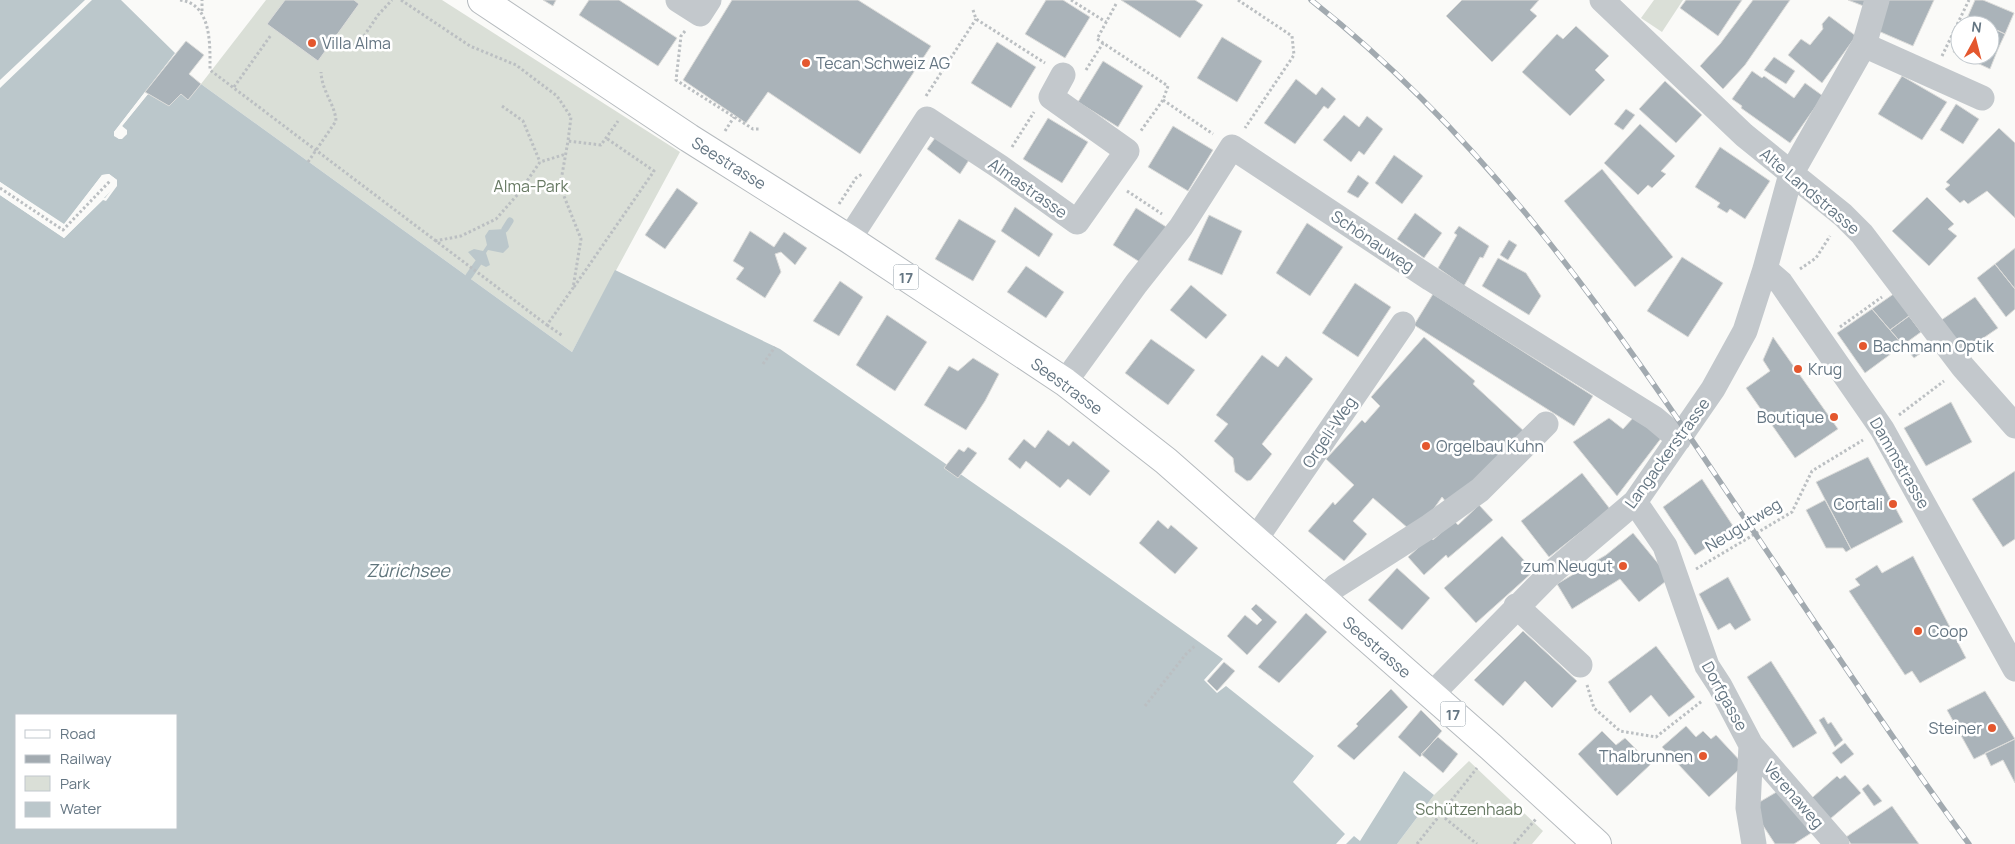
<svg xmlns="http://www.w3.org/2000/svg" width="2015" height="844" font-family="Manrope,sans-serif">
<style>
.green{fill:#dadfd7}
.water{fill:#bbc7cb;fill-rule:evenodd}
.pier{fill:#fafaf8}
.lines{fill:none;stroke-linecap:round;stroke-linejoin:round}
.stream{stroke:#bbc7cb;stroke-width:7}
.building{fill:#aab3b9;stroke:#dcdcda}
.major-casing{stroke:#b5babe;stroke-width:30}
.path{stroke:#bbbfc2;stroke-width:3;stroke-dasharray:2.5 2.5;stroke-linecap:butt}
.minor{stroke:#c3c8cc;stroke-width:25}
.major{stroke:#fff;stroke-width:28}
.rail-casing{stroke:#a2aab0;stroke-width:5.5}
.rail{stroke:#fff;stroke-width:4;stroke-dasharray:11;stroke-linecap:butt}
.poi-dot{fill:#e4572e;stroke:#fff;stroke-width:2}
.labels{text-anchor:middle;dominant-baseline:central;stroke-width:5;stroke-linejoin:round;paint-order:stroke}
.shield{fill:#fff;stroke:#939fa8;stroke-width:1}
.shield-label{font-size:15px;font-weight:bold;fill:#657683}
.poi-label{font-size:16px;fill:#657683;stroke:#fff;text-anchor:start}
.street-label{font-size:16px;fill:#657683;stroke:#fff}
.park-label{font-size:16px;fill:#687a64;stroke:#fff}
.water-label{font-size:18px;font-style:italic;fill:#60757c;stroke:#fff}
</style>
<rect width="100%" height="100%" fill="#fafaf8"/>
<!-- green -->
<path class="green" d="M266,0h176l238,152 -108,200 -371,-268z
M1654,0h29l-21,32 -21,-14z
M1469,761l74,70 -11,13h-135l37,-49z"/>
<!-- water -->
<path class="water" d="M0,0h121l54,53 -61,79 5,7 8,-5 -5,-8 26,-32 21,12 12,-12 7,6 13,-16 371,268 43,-82 165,79 287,199 156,111 -19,21 13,13 9,-7 88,70 -21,26 52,52 -9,10h-1336v-649l64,43 53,-53v-5l-8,-6 -7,1 -38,50 -64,-43zM16,715h160v113h-160z
M505,229l4,18 -6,6 -15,-3 -2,3 4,12 -4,2 -8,-4 -10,-11 6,-3 9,2 4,-6 -2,-9 4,-6z
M1404,771l30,24 -37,49h-51l8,-8 6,5z"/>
<!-- pier -->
<path class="pier" d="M85,0h7l-92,88v-8z
M145,92l3,2 -26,32 5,4v4l-5,5h-3l-5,-3v-4z
M109,174l8,6v6l-11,15 -3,-1 -39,38 -64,-43v-3l64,43 37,-37h4l10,-13v-4l-7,-4 -5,1 -39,49 -64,-42v-3l64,42 38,-49z"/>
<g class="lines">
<!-- stream -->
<path class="stream" d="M505,229l5,-8
M469,276l9,-13"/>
</g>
<!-- building -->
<path class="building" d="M285,0h69l5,4 -41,57 -51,-37z
M543,0h13l-3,6z
M589,0h30l58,38 -19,28 -79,-51z
M732,0h126l73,46 -71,108 -92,-62 -22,31 -63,-43z
M1046,0h17l27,17 -25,41 -40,-24z
M1121,0h74l8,5 -23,33z
M1462,0h77l-9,10 7,6 -45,46 -46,-46z
M1686,0h56l-24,36 -38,-28z
M1753,0h37l-45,65 -22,24 -23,-23 20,-22z
M1848,0h20l-2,7z
M1889,0h45l-21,46 -37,-16z
M1975,0h8l31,13 -9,21 -37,-18z
M1829,16l27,20 -34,47 -34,-28 13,-16 9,6 13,-16 -1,-5z
M1968,16l18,9h-22z
M1576,26l33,30 -14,14 10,10 -35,36 -48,-44 35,-38 6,5z
M1990,27l15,7 -7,15 -8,-3z
M1960,35v20l-7,-3z
M1222,37l40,24 -25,41 -40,-24z
M186,41l18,14 -15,19 12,10 -13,16 -7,-6 -12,12 -24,-14z
M997,42l39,25 -25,41 -40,-25z
M1990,46l8,3 -8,20 -30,-14h30z
M1774,57l21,14 -9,13 -22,-14z
M1103,61l40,25 -25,41 -40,-25z
M1752,71l10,7 2,-2 30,22 11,-15 18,13 -33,47 -49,-35 1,-2 -10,-7z
M1902,76l45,26 -25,38 -44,-26z
M1296,79l20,16 6,-8 14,12 -8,10 -4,-3 -29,38 -31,-21z
M1665,81l37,34 -26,28 -37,-34z
M1956,104l23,15 -16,25 -23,-14z
M1626,109l9,6 -12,15 -9,-6z
M1344,115l15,12 8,-11 16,13 -19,26 -5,-4 -8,11 -28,-22z
M1048,118l40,24 -26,41 -39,-24z
M1640,124l35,32 -14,15 5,3 -14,14 -4,-3 -10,10 -34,-32z
M1173,126l40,24 -25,41 -40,-24z
M1999,128l16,15v75l-28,-27 -19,13 -4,-4 -4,3 -15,-14 5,-4 -4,-3z
M935,138l34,22 -9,14 -33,-25z
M1720,147l50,34 -25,38 -15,-10 -3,4 -10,-6 3,-4 -25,-16z
M1394,155l29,21 -21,28 -27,-21z
M1602,169l71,88 -38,30 -71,-86z
M1358,175l11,8 -11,15 -11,-6z
M677,188l21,15 -33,46 -20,-14z
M1927,197l27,27 -6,5 9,7 -28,30 -37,-35z
M1015,207l38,27 -14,23 -38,-26z
M1136,208l32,20 -22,38 -33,-21z
M1415,213l27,20 -18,25 -27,-19z
M1209,215l33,16 -20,44 -34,-15z
M959,219l37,22 -23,40 -38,-22z
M1307,223l36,24 -33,49 -34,-23z
M1459,226l30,20 -6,12 -3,-1 -16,29 -26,-18 19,-33 -3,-2z
M750,231l24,16 10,-15 23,16 -12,17 -14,-13 -6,2 6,18 -16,26 -29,-19 8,-11 -11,-7z
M1509,240l8,5 -9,15 -8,-5z
M2015,248v41l-20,-25z
M1682,257l41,26 -35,54 -41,-26z
M1498,258l28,15 15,23 -12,19 -47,-29z
M1995,264l20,25v20l-9,8 -29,-39z
M1026,266l38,26 -18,26 -39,-26z
M840,281l23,16 -24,39 -26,-15z
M1355,283l36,24 -33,50 -36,-24z
M1191,285l36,30 -21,24 -36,-29z
M1895,293l18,20 -23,17 -18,-21z
M1433,294l160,102 -19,30 -160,-101z
M1975,297l23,31 -38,26 -23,-31z
M1872,309l31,36 -38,28 -28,-40z
M887,315l40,27 -32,49 -39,-26z
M1909,316l12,16 -18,13 -13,-15z
M1424,337l51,44 -2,3 53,49 -39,43 -41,26 -4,-5 -14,20 -19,12 -36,-31 -20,23 14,13 -23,27 -36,-30 25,-29 2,3 19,-20 -28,-26 36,-39 3,3 15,-17 -9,-9z
M1773,337l65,92 -43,29 -49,-70 24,-17 -7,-11z
M1151,339l44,31 -27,35 -43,-32z
M1913,343l8,10 -7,5 -8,-10z
M1262,355l16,12 8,-11 27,23 -51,65 10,10 -21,26 -4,1 -12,-9 -2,-14 -19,-17 14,-17 -12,-9z
M973,358l26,16 -14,27 -19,29 -42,-25 25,-39 9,5z
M1951,402l21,40 -46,24 -22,-38z
M1609,418l14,11 10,-11 29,19 -45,59 -44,-54z
M1048,430l21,16 4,-5 37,30 -20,25 -22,-17 -8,9 -34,-27 -6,8 -12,-10 16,-20 11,9z
M968,447l9,6 -19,25 -14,-10 15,-19 5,3z
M1868,457l35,65 -52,27 -35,-67z
M2015,471v68l-12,8 -31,-48z
M1582,473l28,36 -61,48 -28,-36z
M1702,479l33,50 -40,26 -32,-48z
M1825,500l26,49 -5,3 -3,-4h-17l-20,-38z
M1479,505l14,15 -45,38 -2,-3 -22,20 -16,-18 22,-20 3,3 21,-19 4,4z
M1158,520l10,9 3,-4 27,23 -23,26 -36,-31z
M1633,533l37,45 -31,24 -19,-23 -48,30 -15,-25 49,-29z
M1502,536l32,35 -58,52 -32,-35z
M1913,556l53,102 -46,25 -8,-12 -7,4 -56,-84 11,-6 -5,-6 22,-14 5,8z
M1397,568l33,30 -28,32 -34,-30z
M1728,577l23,43 -16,10 -5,-7 -12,7 -19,-36z
M1256,604l21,18 -30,33 -20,-19 18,-21 12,10 5,-5 -11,-11z
M1306,613l21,19 -48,51 -21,-16z
M1523,631l54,50 -25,27 -27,-27 -22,25 -29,-26z
M1656,646l39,51 -26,20 -18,-22 -21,18 -22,-31z
M1771,661l46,72 -24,15 -46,-71z
M1224,662l11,9 -18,20 -10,-10z
M1391,689l17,18 -54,53 -17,-14 21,-20 -2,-2z
M1985,691l30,48 -41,20 -27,-49z
M1421,710l21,21 -22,26 -22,-20z
M1824,717l4,7 3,-2 12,18 -8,7 -16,-27z
M1686,726l10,11 7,-6 8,8 5,-4 28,30 -35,32 -47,-50z
M1602,731l14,14 9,-7 26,26 -34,32 -39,-42z
M1438,737l20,17 -15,19 -22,-19z
M2015,739v44l-12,-23 -12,6 -6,-13z
M1845,743l9,11 -13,10 -9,-11z
M1845,775l16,18 -37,31 -18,-21 31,-27 3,3z
M1868,784l14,17 -8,5 -12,-17z
M1785,787l34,41 -25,16h-19l-24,-37z
M1892,806l27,38h-68l-5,-7z"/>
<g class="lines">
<!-- major casing -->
<g class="major-casing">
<path id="major" d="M482,0l207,138 160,101 216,143 101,79 325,286 106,97"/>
</g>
<!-- path -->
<path class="path" d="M180,0c32,4 30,45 30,70l337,255 26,-37 8,-49 -21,-53 8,-45 33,4 17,-24
M401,0l69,46 46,19 41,31 14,21 -3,24
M1071,0l35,22
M1238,0l54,36 2,19 -49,73
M1116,4l-19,35 71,47 -5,14 -23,32
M973,10l3,9 69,44
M202,11v-11
M685,31l-4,5 -5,44 77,49h7
M345,39l13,6 20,-30 14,-15
M1942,56l27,-56
M1086,70l17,-27
M234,87l37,-52
M926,96l50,-77
M1163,100l50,34
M502,106l21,15 17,41
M725,131l9,-14
M1012,147l22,-35
M308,162l28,-41c-1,-17 -14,-29 -15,-49
M0,188l63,42 47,-49
M1127,191l35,23
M839,204l17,-26 6,-4
M435,241l26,-5 35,-17 22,-25 22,-32 26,-8
M1800,269l16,-11 14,-22
M574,287l80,-116 -48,-33
M547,325l16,11
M1840,327l42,-30
M763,364l12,-17
M1899,415l45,-34
M1696,569l96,-57 20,-41 51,-31
M1587,685l7,23 26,23 36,6 46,-36
M1145,706l41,-52 10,-9
M1441,815l36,29
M1417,844l60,-76
M1514,844l22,-25"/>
<!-- minor -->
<path class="minor" d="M678,0l22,14 9,-14
M1602,0l142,135 99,80 19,19 101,133 52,59
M1864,45l118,53
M849,239l78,-120 73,48 77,55 50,-71 -76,-54 12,-22
M1765,269l16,14 101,146 133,240
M1065,382l71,-98 45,-57 51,-80 199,132 223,139 25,21
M1635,502l30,44 42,120 13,20 31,59 -3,63 6,36
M1255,540l148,-216
M1323,599l13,-13 94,-60 50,-36 66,-66
M1516,606l64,59
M1431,695l118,-120 86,-73 78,-113 32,-58 20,-62 26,-95 73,-129 13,-45
M1751,745l86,99"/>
<!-- major -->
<use href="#major" class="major"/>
<!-- rail casing -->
<g class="rail-casing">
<path id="rail" d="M1311,0c174,137 294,310 416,492 80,118 158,237 242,352"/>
</g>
<!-- rail -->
<use href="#rail" class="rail"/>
</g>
<!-- markers -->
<g class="poi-dot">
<circle cx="312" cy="43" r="5"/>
<circle cx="806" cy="63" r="5"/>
<circle cx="1863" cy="346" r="5"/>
<circle cx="1798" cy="369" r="5"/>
<circle cx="1834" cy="417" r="5"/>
<circle cx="1426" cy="446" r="5"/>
<circle cx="1893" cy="504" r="5"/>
<circle cx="1623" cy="566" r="5"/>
<circle cx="1918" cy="631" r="5"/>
<circle cx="1992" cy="728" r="5"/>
<circle cx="1703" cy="756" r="5"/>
</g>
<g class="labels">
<!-- shield labels -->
<g class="shield">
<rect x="893.5" y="264.5" width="25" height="25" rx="4"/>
<rect x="1440.5" y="701.5" width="25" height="25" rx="4"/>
</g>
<g class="shield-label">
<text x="906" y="277">17</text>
<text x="1453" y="714">17</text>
</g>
<!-- poi labels -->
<g class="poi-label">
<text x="322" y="43">Villa Alma</text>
<text x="816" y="63">Tecan Schweiz AG</text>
<text x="1873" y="346">Bachmann Optik</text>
<text x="1808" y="369">Krug</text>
<text x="1824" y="417" text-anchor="end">Boutique</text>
<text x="1436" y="446">Orgelbau Kuhn</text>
<text x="1883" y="504" text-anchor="end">Cortali</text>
<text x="1613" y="566" text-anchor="end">zum Neugut</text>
<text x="1928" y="631">Coop</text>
<text x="1982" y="728" text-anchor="end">Steiner</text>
<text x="1693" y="756" text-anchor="end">Thalbrunnen</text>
</g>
<!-- street labels -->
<g class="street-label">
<text transform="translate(729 163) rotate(32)">Seestrasse</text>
<text transform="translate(1028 188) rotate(35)">Almastrasse</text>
<text transform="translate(1810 191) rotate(40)">Alte Landstrasse</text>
<text transform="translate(1373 241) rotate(34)">Schönauweg</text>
<text transform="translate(1067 386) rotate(36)">Seestrasse</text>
<text transform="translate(1329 432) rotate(-56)">Orgeli-Weg</text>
<text transform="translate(1667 453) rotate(-54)">Langackerstrasse</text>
<text transform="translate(1900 463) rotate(60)">Dammstrasse</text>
<text transform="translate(1743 525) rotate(-32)">Neugutweg</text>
<text transform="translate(1377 647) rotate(41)">Seestrasse</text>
<text transform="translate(1725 696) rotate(61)">Dorfgasse</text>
<text transform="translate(1794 795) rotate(49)">Verenaweg</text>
</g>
<!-- park labels -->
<g class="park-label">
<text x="531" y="186">Alma-Park</text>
<text x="1469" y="809">Schützenhaab</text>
</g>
<!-- water labels -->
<g class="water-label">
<text x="408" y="570">Zürichsee</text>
</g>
</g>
<!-- legend -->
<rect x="15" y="714" width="162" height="115" fill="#ffffff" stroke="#c1c8cd"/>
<rect x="25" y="730" width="25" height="8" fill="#ffffff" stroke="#c1c8cd"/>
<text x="60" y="739" font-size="15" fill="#657683">Road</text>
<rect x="25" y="755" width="25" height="8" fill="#a2aab0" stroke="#c1c8cd"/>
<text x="60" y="764" font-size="15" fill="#657683">Railway</text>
<rect x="25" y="776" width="25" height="15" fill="#dadfd7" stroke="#c1c8cd"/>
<text x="60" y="789" font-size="15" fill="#657683">Park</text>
<rect x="25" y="802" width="25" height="15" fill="#bbc7cb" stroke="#c1c8cd"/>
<text x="60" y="814" font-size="15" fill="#657683">Water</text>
<!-- north arrow -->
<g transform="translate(1975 40) rotate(7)"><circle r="24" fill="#ffffff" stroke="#c1c8cd"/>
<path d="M0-4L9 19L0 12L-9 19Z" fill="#e4572e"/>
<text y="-8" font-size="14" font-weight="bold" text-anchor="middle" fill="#657683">N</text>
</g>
</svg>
